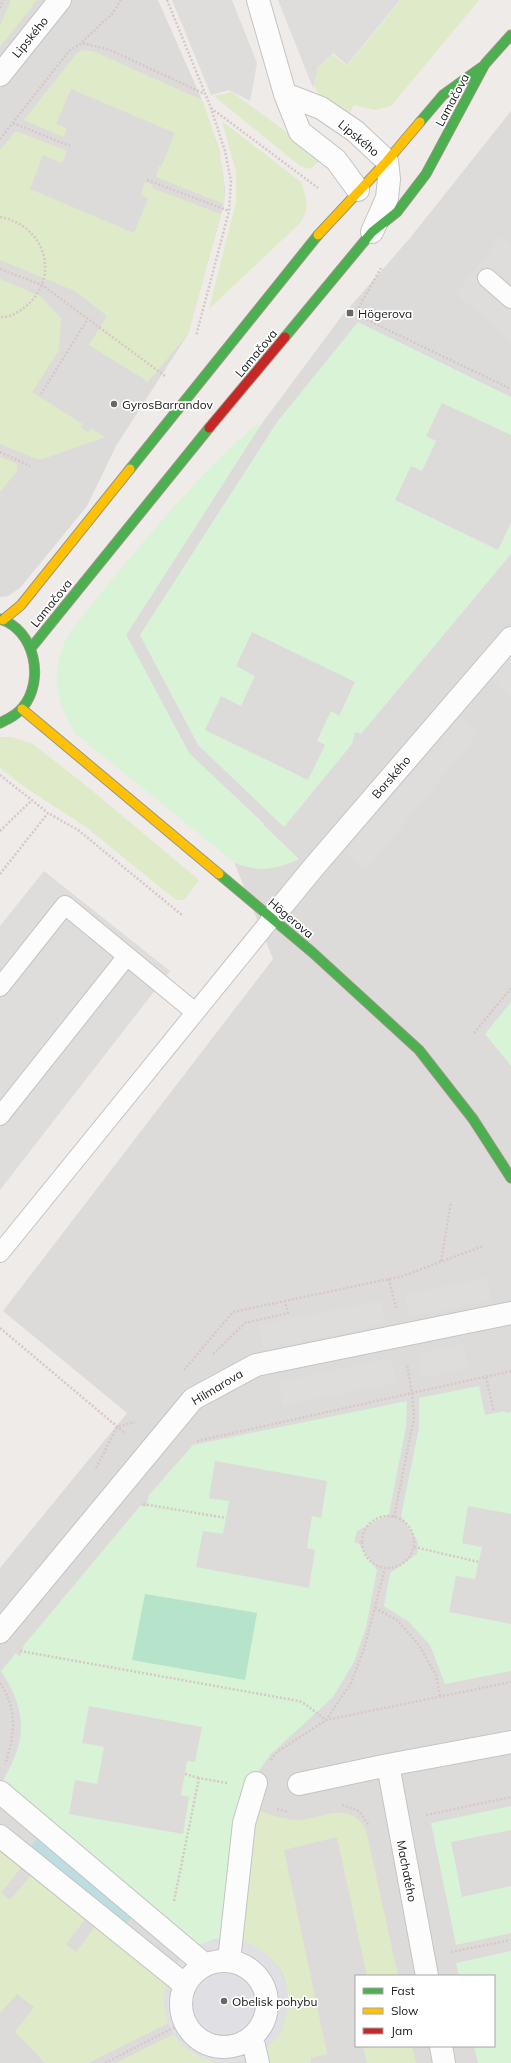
<svg xmlns="http://www.w3.org/2000/svg" width="511" height="2063" font-family="Mulish,sans-serif">
<style>
.residential{fill:#dddbda;fill-rule:evenodd}
.grass{fill:#dfeac8}
.park{fill:#d8f3d5;fill-rule:evenodd}
.pitch{fill:#b5e4ca}
.parking{fill:#dedddc}
.plaza{fill:#e0dfe3}
.water{fill:#bddde0}
.lines{fill:none;stroke-linecap:round;stroke-linejoin:round}
.lane-casing{stroke:#c5c4c3;stroke-width:20}
.street-casing{stroke:#c5c4c3;stroke-width:24}
.fast-casing{stroke:#999780;stroke-width:11}
.slow-casing{stroke:#999780;stroke-width:11}
.jam-casing{stroke:#999780;stroke-width:11}
.path{stroke:#d7c8c7;stroke-width:2.5;stroke-dasharray:2 2;stroke-linecap:butt}
.lane{stroke:#fcfcfc;stroke-width:18}
.street{stroke:#fcfcfc;stroke-width:22}
.fast{stroke:#4caf50;stroke-width:9}
.slow{stroke:#ffc107;stroke-width:9}
.jam{stroke:#c62828;stroke-width:9}
.poi-dot{fill:#686766;stroke:#fff;stroke-width:1.5}
.labels{text-anchor:middle;dominant-baseline:central;stroke-width:3.5;stroke-linejoin:round;paint-order:stroke}
.street-label{font-size:12px;fill:#202020;stroke:#fff}
.poi-label{font-size:12px;fill:#202020;stroke:#fff;text-anchor:start}
</style>
<rect width="100%" height="100%" fill="#eeebe8"/>
<!-- residential -->
<path class="residential" d="M0,0h158l44,100 17,49 6,39 -1,16 -36,130 -72,112 -29,60 -67,82 -12,8 -8,1z
M511,111v1952h-511v-495l127,-155 -124,-102 270,-352 -39,-97 9,4 21,-42 -75,-71 -63,-118 134,-209 81,-109 69,-79zM356,1976h138v70h-138z"/>
<!-- grass -->
<path class="grass" d="M11,0h26l-37,47v-21z
M401,0h78l-88,106 -16,4 -21,-5 -6,11c-15,-10 -43,-22 -31,-45 3,-6 11,-12 15,-17l15,12z
M83,50l10,1 109,49c13,36 24,66 22,104l-68,-27 3,-11 2,1 14,-34 -104,-44 -15,35 11,5 -4,8 -39,-17 53,-67z
M232,92l77,57 11,11 -10,9 -10,-3 -86,-70z
M222,121l80,62 5,21 -2,10 -5,9 -91,86 27,-107v-31z
M16,131l51,20 -5,12 -19,-8 -13,34 104,44 14,-34 -7,-4 4,-13 7,3v3l69,26 -33,120 -41,49 -3,-4 -55,-34 18,-29 -32,-25 -75,-31v-110z
M0,279l40,17 21,22 -2,32 -27,42 51,32 -2,4 7,4 3,-4 14,9 -62,22h-6l-37,-15z
M0,457l17,7v7l-17,21z
M0,737h12l21,7 56,44 110,92 -15,20h-8l-90,-73 -60,-39 -26,-20z
M255,1810c12,3 29,10 42,10 26,-1 52,-21 69,10l32,146h-31l-30,-139 -53,13 43,204 -16,4v5h-46l-2,-12c6,-6 14,-12 18,-21 8,-17 11,-53 -6,-67 -10,-9 -24,-16 -36,-23z
M0,1846l23,19 -22,28 9,7 23,-27 54,44 -21,27 10,8 21,-28 69,61 -2,20 5,18 -81,40h-43l-30,-31 19,-25 -17,-13 -17,19z
M174,2034l15,16 26,13h-99z
M363,2046h49l4,17h-49z"/>
<!-- park -->
<path class="park" d="M358,322l153,75v38l-69,-32 -16,33 10,5 -14,30 -11,-5 -16,34 103,50 13,-27v31l-150,180 -6,-2 -3,12 -68,83 -86,-82 -58,-110 137,-213zM252,632l103,50 -16,34 -8,-5 -14,30 8,4 -17,35 -103,-50 16,-34 20,10 14,-30 -19,-10z
M257,424l3,2 -134,209 63,118 110,106c-24,11 -40,14 -65,3l-158,-128c-23,-37 -26,-61 -7,-101 59,-73 117,-147 188,-209z
M511,1002v64l-26,-32z
M479,1386l6,29 20,-4 1,2 5,-1v102l-43,-8 -6,37 20,4 -7,32 -19,-3 -7,36 62,12v47l-66,13 -15,-39 -22,-24 -24,-15 6,-33 27,-19 1,-12 -17,-26 18,-88v-30z
M407,1401l-1,26 -17,87 -32,17 -3,11 5,2 18,26 -11,58 -12,34 -21,35 -62,57 -20,28 -24,156 -12,1 -17,6 -196,-163c25,-42 26,-69 -1,-111l15,-18 4,4 4,-12 116,-139 6,1 3,-12 44,-50zM215,1461l112,20 -6,37 -9,-2 -5,32 8,2 -6,38 -113,-21 7,-36 20,3 6,-33 -20,-3zM89,1706l113,21 -7,35 -8,-1 -6,34 8,2 -6,37 -114,-20 6,-34 22,4 7,-37 -22,-4z
M511,1806v24l-60,12 11,55 49,-11v47l-55,12 -25,-122z
M511,1951v112h-33l-4,-17h20v-70h-35l-3,-13z"/>
<!-- pitch -->
<path class="pitch" d="M145,1594l112,19 -12,67 -113,-20z"/>
<!-- parking -->
<path class="parking" d="M172,0h60l25,63 -7,38 -21,-11 -18,5z
M278,0h122l-53,65 -14,-12 -15,15 -5,20z
M501,236l10,8v97l-55,-47z
M511,651v44l-1,2 -21,-20z
M460,717l20,14 -114,139 -23,-17z
M44,871l126,100 -170,219v-264z
M487,1278l4,23 -82,16 -4,-23z
M381,1301l5,23 -123,25 -5,-24z
M463,1344l5,24 -46,10 -5,-24z
M391,1358l6,25 -114,22 -5,-23z"/>
<!-- plaza -->
<path class="plaza" d="M164 2001a62 62 0 1 1 124 0a62 62 0 1 1-124 0Z"/>
<!-- water -->
<path class="water" d="M37,1839l95,78 -6,7 -95,-78z"/>
<g class="lines">
<!-- lane casing -->
<g class="lane-casing">
<path id="lane" d="M487,278l24,21
M0,987l65,-82 130,107
M0,1116l127,-160
M0,1253l272,-335"/>
</g>
<!-- street casing -->
<g class="street-casing">
<path id="street" d="M258,0l27,94 15,38 36,28 22,30
M0,75l60,-75
M285,94l36,14 34,23 32,30 2,18 -2,19 -15,34
M272,918l41,-50 198,-230
M0,1632l193,-233 63,-34 255,-52
M299,1784l89,-19
M0,1792l205,173
M0,1836l185,149
M229,1961l15,-138 12,-40
M181 2004a43 43 0 1 1 86 0a43 43 0 1 1-86 0Z
M427,1976l-39,-211 123,-23
M252,2037l6,26
M441,2046l3,17"/>
</g>
<!-- fast casing -->
<g class="fast-casing">
<path id="fast" d="M420,122l23,-27 39,-28
M285,337l87,-105 25,-20 29,-38 59,-110 26,-29
M130,469l188,-234
M0,619c35,11 45,61 23,88 -6,8 -15,12 -23,16
M31,648l178,-220
M219,874l93,78 107,98 54,69 38,59"/>
</g>
<!-- slow casing -->
<g class="slow-casing">
<path id="slow" d="M318,235l69,-74 33,-39
M3,620l18,-15 109,-136
M22,709l197,165"/>
</g>
<!-- jam casing -->
<g class="jam-casing">
<path id="jam" d="M209,428l76,-91"/>
</g>
<!-- path -->
<path class="path" d="M167,0l44,108 14,43 6,30 -2,30 -33,125
M0,8l3,-8
M82,42l30,-28 9,-14
M211,108l107,80
M13,123l57,23
M0,139l69,-88 13,-8 28,7 95,44
M147,180l82,31
M0,217c45,8 62,60 25,90 -6,5 -16,11 -25,10
M381,268l-25,44 7,6 148,71
M0,269l42,16 123,91
M41,394l46,-74
M0,452l30,14
M0,775l48,38
M0,831l32,-31
M0,874l48,-61 30,17 104,85
M474,1033l37,-45
M441,1261l10,-59
M389,1279l7,29
M0,1328l126,106
M213,1354l32,-31 43,-10 -3,-12
M184,1370l49,-58 170,-36 80,-30
M486,1377l8,34
M197,1441l314,-70
M96,1468l21,-41 18,-5
M143,1504l83,14
M362 1542a26 26 0 1 1 52 0a26 26 0 1 1-52 0Z
M394,1517l20,-99 -2,-25 -5,-29
M414,1547l65,15
M375,1608l22,12 22,25 17,30 4,21
M20,1651l279,50 6,3 21,16 25,-37 13,-34 21,-81
M0,1683c18,26 15,53 5,81
M271,1760l6,-8 49,-32 185,-38
M185,1774l14,4
M342,1805l17,6 9,13
M277,1809l11,3
M426,1815l85,-18
M174,1901l25,-123 28,5
M451,1952l60,-12
M105,2063l66,-34 15,-6"/>
<!-- lane -->
<use href="#lane" class="lane"/>
<!-- street -->
<use href="#street" class="street"/>
<!-- fast -->
<use href="#fast" class="fast"/>
<!-- slow -->
<use href="#slow" class="slow"/>
<!-- jam -->
<use href="#jam" class="jam"/>
</g>
<!-- markers -->
<g class="poi-dot">
<rect x="346" y="309" width="8" height="8" rx="2"/>
<circle cx="114" cy="404" r="4"/>
<circle cx="224" cy="2001" r="4"/>
</g>
<g class="labels">
<!-- street labels -->
<g class="street-label">
<text transform="translate(30 37) rotate(-51)">Lipského</text>
<text transform="translate(452 100) rotate(-62)">Lamačova</text>
<text transform="translate(359 138) rotate(40)">Lipského</text>
<text transform="translate(256 353) rotate(-50)">Lamačova</text>
<text transform="translate(51 603) rotate(-51)">Lamačova</text>
<text transform="translate(391 777) rotate(-49)">Borského</text>
<text transform="translate(291 918) rotate(40)">Högerova</text>
<text transform="translate(217 1387) rotate(-31)">Hilmarova</text>
<text transform="translate(407 1871) rotate(79)">Machatého</text>
</g>
<!-- poi labels -->
<g class="poi-label">
<text x="358" y="313">Högerova</text>
<text x="122" y="404">GyrosBarrandov</text>
<text x="232" y="2001">Obelisk pohybu</text>
</g>
</g>
<!-- legend -->
<rect x="355" y="1975" width="140" height="72" fill="#ffffff" stroke="#a6a6a6"/>
<rect x="363" y="1988" width="20" height="6" fill="#4caf50" stroke="#a6a6a6"/>
<text x="391" y="1995" font-size="12" fill="#202020">Fast</text>
<rect x="363" y="2008" width="20" height="6" fill="#ffc107" stroke="#a6a6a6"/>
<text x="391" y="2015" font-size="12" fill="#202020">Slow</text>
<rect x="363" y="2028" width="20" height="6" fill="#c62828" stroke="#a6a6a6"/>
<text x="391" y="2035" font-size="12" fill="#202020">Jam</text>
</svg>
